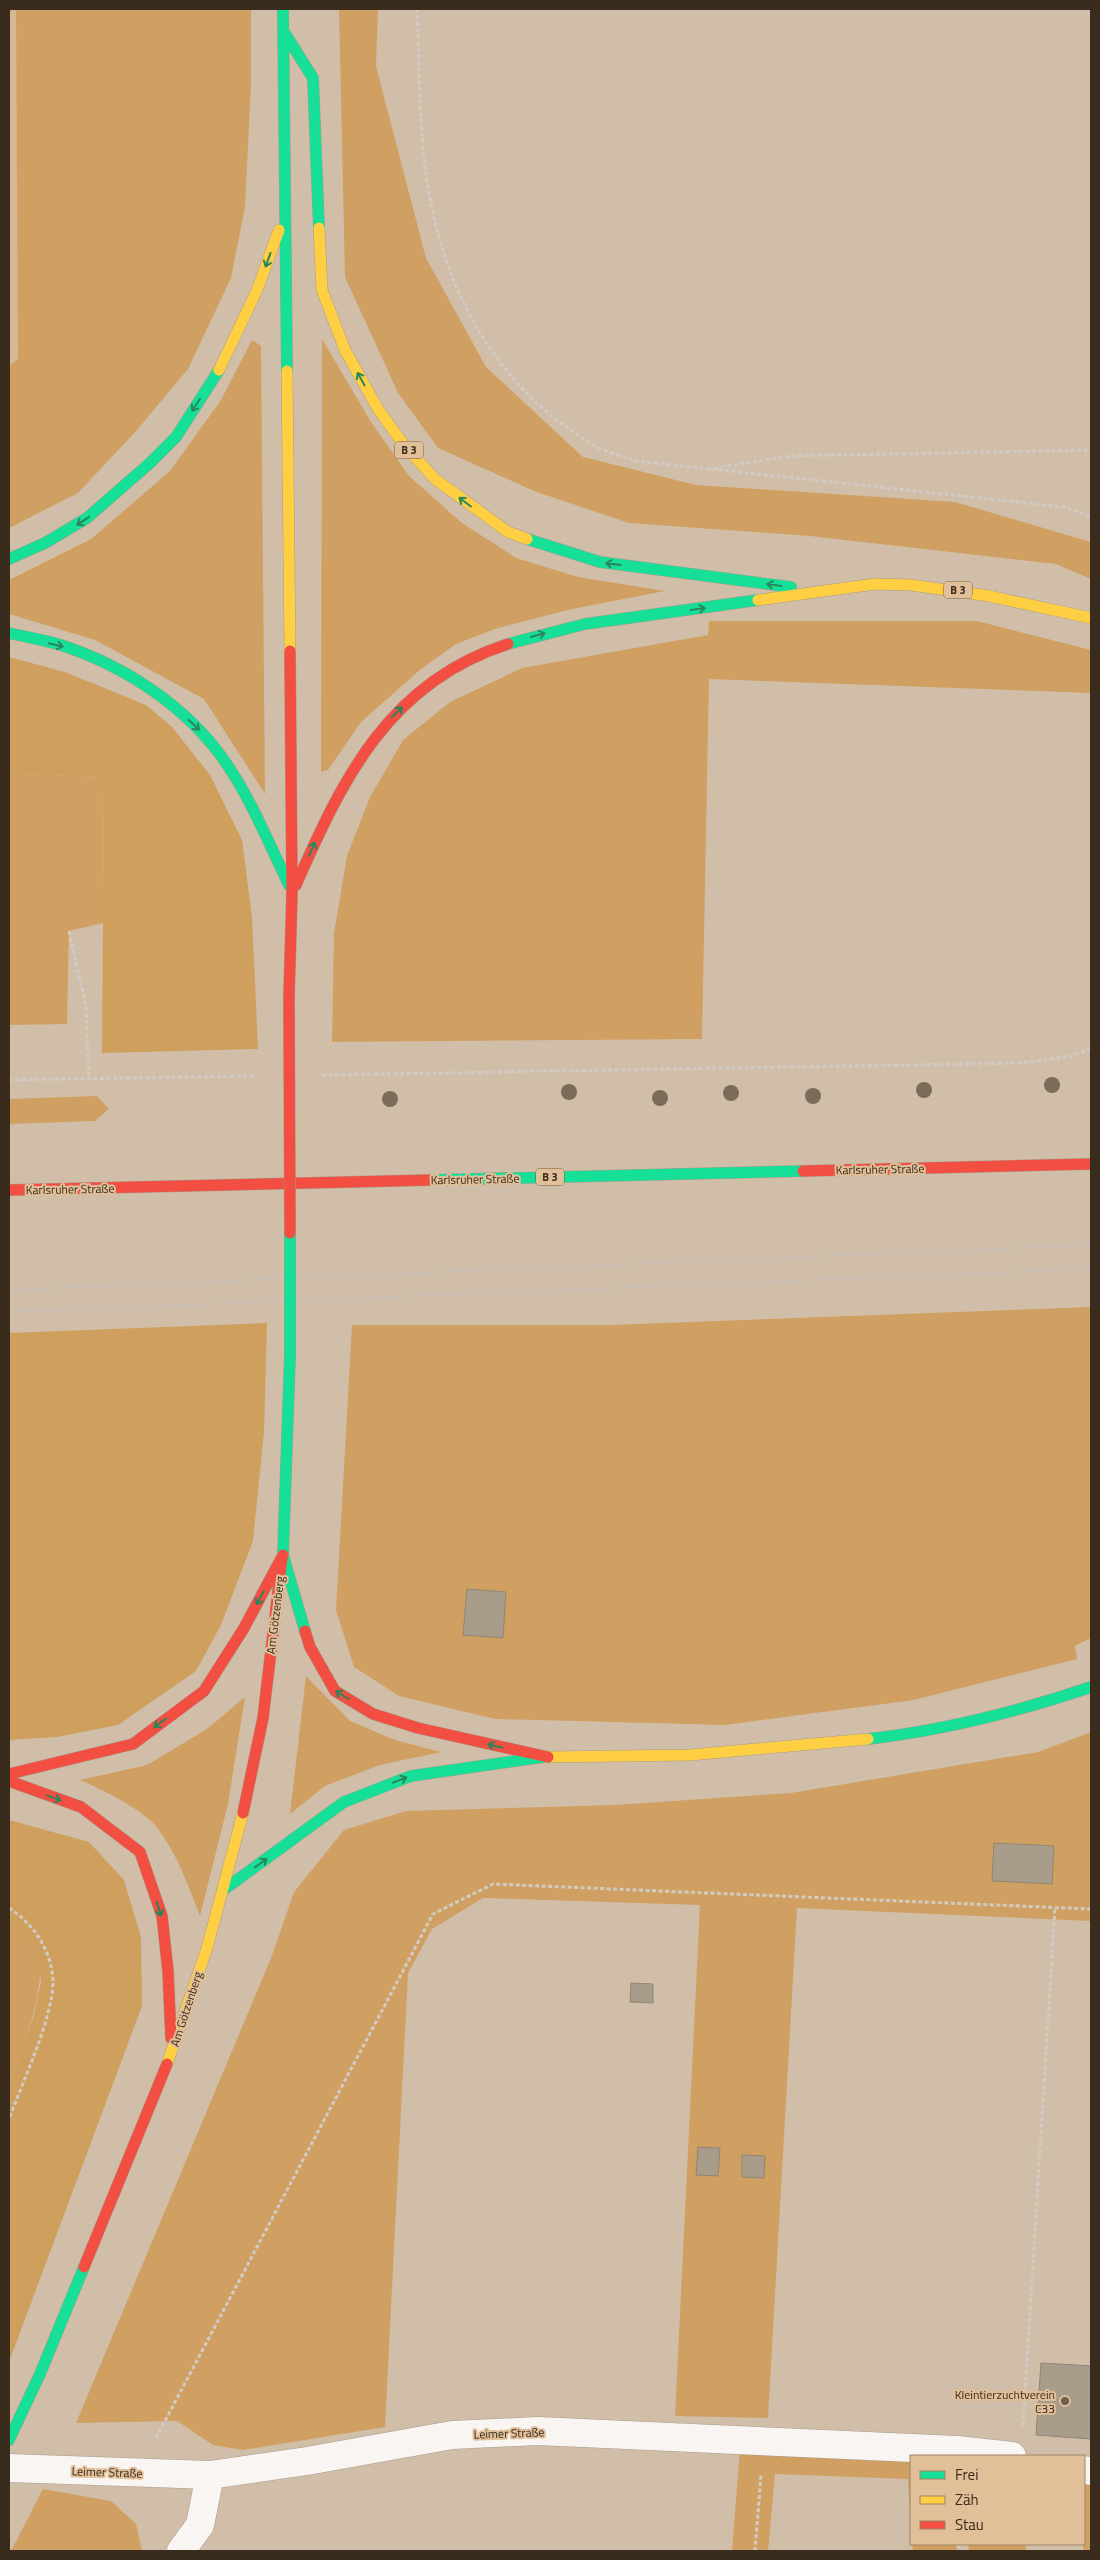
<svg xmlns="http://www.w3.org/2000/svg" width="1100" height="2560" font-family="'Titillium Web',sans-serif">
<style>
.built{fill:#d6b896}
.green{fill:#d0a062}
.forest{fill:#cf9f5e}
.building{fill:#a89c8b;stroke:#918573}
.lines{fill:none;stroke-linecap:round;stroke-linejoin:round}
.street-casing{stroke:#aa9b8b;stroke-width:29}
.fast-casing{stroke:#aa9b8b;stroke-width:12}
.slow-casing{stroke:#aa9b8b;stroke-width:12}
.jam-casing{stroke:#aa9b8b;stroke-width:12}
.path{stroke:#d1cbc4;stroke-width:3;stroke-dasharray:4 2.5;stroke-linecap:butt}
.street{stroke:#f8f5f2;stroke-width:28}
.fast{stroke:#16e098;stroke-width:11}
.slow{stroke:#ffcf43;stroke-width:11}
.jam{stroke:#f24e42;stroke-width:11}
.tram{stroke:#c9c4bd;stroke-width:1}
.fast-bridge-casing{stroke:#aa9b8b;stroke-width:12;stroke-linecap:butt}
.jam-bridge-casing{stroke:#aa9b8b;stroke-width:12;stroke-linecap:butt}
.fast-bridge{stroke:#16e098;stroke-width:11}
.jam-bridge{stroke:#f24e42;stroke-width:11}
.tree{fill:#7b6b59}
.oneway{stroke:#28865a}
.poi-dot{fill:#6f5f4e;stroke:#e1bf99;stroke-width:2}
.labels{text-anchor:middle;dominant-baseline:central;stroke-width:4;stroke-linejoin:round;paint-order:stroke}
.shield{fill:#e1bf99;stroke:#6c5842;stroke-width:1}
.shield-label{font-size:11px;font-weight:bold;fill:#3a2c1d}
.street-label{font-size:12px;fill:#3a2c1d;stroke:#e1bf99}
.poi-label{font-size:12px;fill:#3a2c1d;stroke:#e1bf99;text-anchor:end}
</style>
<rect width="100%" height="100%" fill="#d1bea9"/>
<!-- built -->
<path class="built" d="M9,9h7l2,350 -9,7z"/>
<!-- green -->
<path class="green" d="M16,9h235v76l-6,122 -14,71 -43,91 -51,61 -59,63 -69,35v-162l9,-7z
M339,9h39l-2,57 50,192 60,109 97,90 113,28 259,17 136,40v37l-35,-15 -246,-28 -181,-13 -95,-32 -96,-43 -40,-55 -53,-116z
M322,339l49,83 38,54 53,47 54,35 62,19 87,14 -93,18 -77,20 -39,15 -35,25 -60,53 -33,48 -7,2z
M252,340l9,6 4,448 -61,-95 -109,-59 -86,-26v-34l82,-41 79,-68 51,-71z
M709,621h268l114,29v43l-382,-14 -7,360 -370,3 2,-109 13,-77 23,-59 33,-57 47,-38 72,-34 186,-33z
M9,769l10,5 85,3 -1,146 -34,8 -2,93 -58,1z
M97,1096l12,13 -14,12 -86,3v-25z
M1091,1307v331l-16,8 2,13 -163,41 -189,25 -230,-6 -96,-23 -45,-29 -18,-57 16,-285h258z
M306,1676l44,45 45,19 46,12 -61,13 -55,21 -35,28z
M245,1697l-17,107 -28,112c-12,-31 -25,-68 -47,-93 -14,-15 -54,-35 -73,-43l67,-15 60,-36z
M1091,1732v189l-294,-13 -29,510 -93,-2 25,-511 -217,-7 -51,31 -24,44 -23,454 -142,23 -30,-5 -36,-24 -101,2 195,-465 23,-66 50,-62 62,-19 209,-6 176,-12 247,-41z
M9,1918c7,8 22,18 27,28 15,36 -15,104 -27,139z
M740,2449l171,7v75l-3,-52 -133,-5 -7,77h-36z
M1084,2482l7,2v67h-8z
M43,2489l68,12 25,23 6,27h-131z
M912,2544h44l1,7h-44z
M968,2544h58v7h-57z"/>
<!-- forest -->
<path class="forest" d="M9,657l56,15 81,33 26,22 38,48 32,65 10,77 6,132 -156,4 2,-276 -85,-3 -10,-5z
M267,1323l-3,109 -11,109 -32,84 -25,46 -78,54 -61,12 -48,3v-407z
M9,1820l80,22 35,38 17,57 1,69 -133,356v-277l24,-67 8,-36 -5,-36 -27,-28z"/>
<!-- building -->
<path class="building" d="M467,1589l39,3 -3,46 -40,-3z
M994,1843l60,3 -2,38 -60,-3z
M631,1983l22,1v19l-23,-1z
M698,2147l22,1 -2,28 -22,-1z
M742,2155l23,1 -1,22 -22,-1z
M1041,2363l50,3v73l-55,-4z"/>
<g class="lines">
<!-- street casing -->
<g class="street-casing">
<path id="street" d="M9,2468l201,7 97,-14 145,-26 86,-4 419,19 55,6
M1084,2470l7,1
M181,2551l19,-26 10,-50"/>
</g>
<!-- fast casing -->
<g class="fast-casing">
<path id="fast" d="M283,9l4,362
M284,32l29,46 6,150
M527,539l73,23 191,25
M9,559l36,-16 42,-25 63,-55 26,-26 43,-67
M9,633c17,4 35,7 52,12 64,21 127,62 165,118 26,38 43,81 63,122
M508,644l77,-20 173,-24
M432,1180l371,-9
M290,1355l-7,200 22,76
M868,1739c78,-9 149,-27 223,-52
M222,1891l122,-89 67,-26 132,-19
M9,2440l31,-66 44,-107"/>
</g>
<!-- slow casing -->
<g class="slow-casing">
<path id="slow" d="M319,228l3,62 23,60 33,59 26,36 31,34 73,53 19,7
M219,370l38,-80 22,-60
M287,371l3,280
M758,600l117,-16 36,1 78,11 102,22
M548,1757l142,-2 178,-16
M167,2064l40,-116 36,-135"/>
</g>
<!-- jam casing -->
<g class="jam-casing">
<path id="jam" d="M296,885c47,-107 93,-203 212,-241
M289,996l3,-103 -2,-242
M803,1171l288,-7
M9,1190l423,-10
M305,1631l5,16 25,44 38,23 45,14 130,29
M9,1774l124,-30 71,-53 40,-63 39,-73
M9,1781l72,26 59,45 22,64 6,55 3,67
M243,1813l20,-95 19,-160
M84,2267l83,-203"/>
</g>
<!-- path -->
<path class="path" d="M417,9c3,62 1,127 13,189 19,103 71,193 164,247 12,8 29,11 42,16l428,46 27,10
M708,469l84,-13 299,-6
M69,931l17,76 3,72
M322,1075l699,-12 51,-7 19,-8
M9,1080l246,-4
M9,1908c24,15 43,43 44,73 0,37 -31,102 -44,138
M1023,2426l32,-519
M156,2438l277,-524 60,-30 598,25
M959,2544v7
M755,2551l6,-76"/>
<!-- street -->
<use href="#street" class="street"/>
<!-- fast -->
<use href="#fast" class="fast"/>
<!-- slow -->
<use href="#slow" class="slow"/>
<!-- jam -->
<use href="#jam" class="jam"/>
<!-- tram -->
<path class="tram" d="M9,1290l1082,-45
M9,1312l1082,-43"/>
<!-- fast-bridge casing -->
<g class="fast-bridge-casing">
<path id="fast-bridge" d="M290,1233v122"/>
</g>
<!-- jam-bridge casing -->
<g class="jam-bridge-casing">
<path id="jam-bridge" d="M289,996l1,237"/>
</g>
<!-- fast-bridge -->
<use href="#fast-bridge" class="fast-bridge"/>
<!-- jam-bridge -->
<use href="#jam-bridge" class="jam-bridge"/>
</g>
<!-- trees -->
<g class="tree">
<circle cx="1052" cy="1085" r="8"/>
<circle cx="924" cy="1090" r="8"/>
<circle cx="569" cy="1092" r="8"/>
<circle cx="731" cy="1093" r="8"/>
<circle cx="813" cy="1096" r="8"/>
<circle cx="660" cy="1098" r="8"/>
<circle cx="390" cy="1099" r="8"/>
</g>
<!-- one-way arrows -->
<defs><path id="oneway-shaft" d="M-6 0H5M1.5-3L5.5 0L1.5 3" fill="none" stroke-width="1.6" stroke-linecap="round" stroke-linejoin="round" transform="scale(1.25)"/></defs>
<g class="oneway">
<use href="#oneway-shaft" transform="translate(268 260) rotate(110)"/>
<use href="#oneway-shaft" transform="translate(361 379) rotate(-119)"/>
<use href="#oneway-shaft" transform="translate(196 405) rotate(123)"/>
<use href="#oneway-shaft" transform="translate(465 502) rotate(-143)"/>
<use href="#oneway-shaft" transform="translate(83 521) rotate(147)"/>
<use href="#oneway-shaft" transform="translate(613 564) rotate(-173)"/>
<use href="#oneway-shaft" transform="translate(774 585) rotate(-172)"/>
<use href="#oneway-shaft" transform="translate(698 609) rotate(-8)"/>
<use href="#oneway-shaft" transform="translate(538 635) rotate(-16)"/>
<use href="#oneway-shaft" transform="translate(56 645) rotate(14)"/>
<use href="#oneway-shaft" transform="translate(397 712) rotate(-44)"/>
<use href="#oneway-shaft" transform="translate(194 725) rotate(44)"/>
<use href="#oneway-shaft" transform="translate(312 849) rotate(-66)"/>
<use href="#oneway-shaft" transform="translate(260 1598) rotate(118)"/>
<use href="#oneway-shaft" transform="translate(342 1695) rotate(-148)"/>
<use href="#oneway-shaft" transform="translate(160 1723) rotate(143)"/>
<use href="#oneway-shaft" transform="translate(495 1746) rotate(-167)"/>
<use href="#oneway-shaft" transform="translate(400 1780) rotate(-21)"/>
<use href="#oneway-shaft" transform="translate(54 1798) rotate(20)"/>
<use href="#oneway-shaft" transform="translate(261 1863) rotate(-36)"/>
<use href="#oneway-shaft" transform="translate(159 1909) rotate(73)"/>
</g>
<!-- markers -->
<circle class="poi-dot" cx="1065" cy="2401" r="5"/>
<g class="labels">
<!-- shield labels -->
<g class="shield">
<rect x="395" y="441.5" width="28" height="17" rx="4"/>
<rect x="944" y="581.5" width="28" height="17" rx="4"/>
<rect x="536" y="1168.5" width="28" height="17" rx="4"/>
</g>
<g class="shield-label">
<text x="409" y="450">B 3</text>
<text x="958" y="590">B 3</text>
<text x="550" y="1177">B 3</text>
</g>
<!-- street labels -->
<g class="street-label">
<text transform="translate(880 1169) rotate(-1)">Karlsruher Straße</text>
<text transform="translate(475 1179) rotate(-1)">Karlsruher Straße</text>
<text transform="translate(70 1189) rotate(-1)">Karlsruher Straße</text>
<text transform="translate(275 1615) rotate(-83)">Am Götzenberg</text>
<text transform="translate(186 2009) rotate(-72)">Am Götzenberg</text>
<text transform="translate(509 2433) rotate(-2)">Leimer Straße</text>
<text transform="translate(107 2472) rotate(2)">Leimer Straße</text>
</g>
<!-- poi labels -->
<g class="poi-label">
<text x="1055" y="2394">Kleintierzuchtverein<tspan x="1055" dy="14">C33</tspan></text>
</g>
</g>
<!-- border -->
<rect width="1100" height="2560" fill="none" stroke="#3a2c1d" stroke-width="20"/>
<!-- legend -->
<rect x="910" y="2455" width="175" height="90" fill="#e1bf99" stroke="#9e8467"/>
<rect x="920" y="2471" width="25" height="8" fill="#16e098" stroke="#9e8467"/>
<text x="955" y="2480" font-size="15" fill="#3a2c1d">Frei</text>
<rect x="920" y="2496" width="25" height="8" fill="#ffcf43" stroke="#9e8467"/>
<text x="955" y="2505" font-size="15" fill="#3a2c1d">Zäh</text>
<rect x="920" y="2521" width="25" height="8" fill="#f24e42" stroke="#9e8467"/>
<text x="955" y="2530" font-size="15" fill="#3a2c1d">Stau</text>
</svg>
